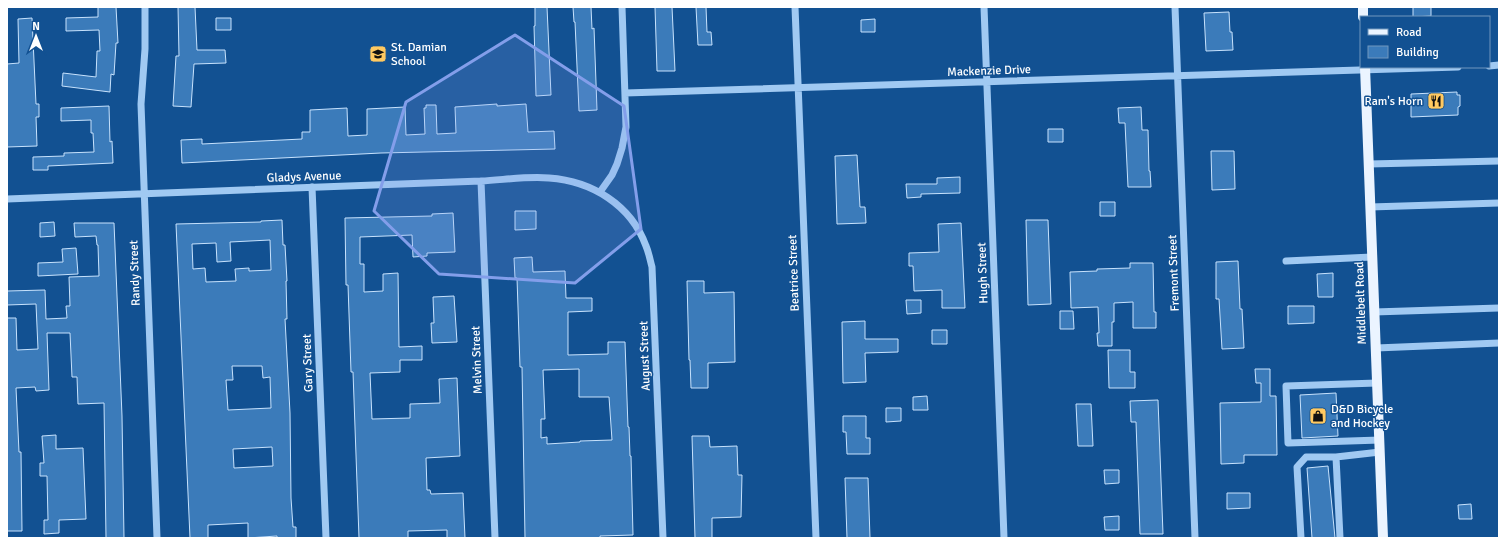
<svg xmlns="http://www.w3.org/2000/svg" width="1506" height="545" font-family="Signika,sans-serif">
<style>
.building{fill:#3b7bba;stroke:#c7e2fd;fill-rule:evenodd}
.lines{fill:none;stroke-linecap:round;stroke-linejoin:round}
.minor{stroke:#a0c9f2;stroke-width:7}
.major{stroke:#ebf4ff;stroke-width:10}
.marked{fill:#839eea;fill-opacity:0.2;stroke:#839eea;stroke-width:3;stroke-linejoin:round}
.labels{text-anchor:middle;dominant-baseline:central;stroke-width:3;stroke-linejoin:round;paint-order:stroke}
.poi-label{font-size:12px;fill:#fff;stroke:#125192;text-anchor:start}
.street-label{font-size:12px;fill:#fff;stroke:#125192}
</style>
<rect width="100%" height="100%" fill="#125192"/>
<!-- building -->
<path class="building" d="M98,7h18l2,36h-2l-2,32 -3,-1 -1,18 -48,-6 1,-13 33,4 1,-26h3l-1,-21 -33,1v-13l32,-1z
M178,7h17l2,43h28l1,13 -32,1 -3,43 -18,-1 3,-50h3z
M535,7h12l4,88 -15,1 -2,-70h1z
M573,7h18l1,22 2,-1 3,82 -18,1 -4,-89h-1z
M655,7h17l3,64h-18z
M696,7h10l1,25h4l1,13h-14z
M1413,7h18v9l-18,1z
M1229,12l1,20h2l1,18 -27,1 -2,-38z
M32,18l4,86h3v13h-3l1,29 -30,1v-83l12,-1 -1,-44z
M216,18h15v12h-15z
M875,19v13h-14v-12z
M1457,92v3h3v11l-2,1v8l-47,2v-23z
M497,104v2l29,-2 2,28 26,-1 1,18 -174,4 -199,10 -1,-23 21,-1v5l100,-5v-7h8v-22l37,-2 1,28 19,-1v-26l38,-2 1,28 19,-1 -1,-26h2v-3h10l1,29 19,-1 -1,-26z
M109,106l1,36 2,-1 1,22 -65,3v4h-15v-13l31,-1v-3l30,-1 -1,-19h-2v-13l-30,1v-13z
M1141,107l1,23h6l1,41h1l1,16h-23l-3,-64h-6l-1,-15z
M1048,129h15v13h-15z
M1211,151h23l1,38 -23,1z
M857,155l3,52h5l1,16 -29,1 -2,-68z
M960,177v16l-39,1v3l-14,1 -1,-14h31v-6z
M1100,202h15v14h-15z
M515,211h21v18l-21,1z
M453,213l2,39 -28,1v3l-14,1 -1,-22 -52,2v27h4v28l19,-1v-17l15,-1 1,74 23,-1v14h-22v12l-30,1 2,46 38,-1v-14l30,-1 -1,-24 18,-1 3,78 -34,2 1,32h3l1,4 32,-1 2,45h-18v-8l-39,1v7h-49l-6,-166h-2l-3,-87h-2l-1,-67 87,-2v-2z
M282,220l1,25h2l2,36h-1l1,38h-2l5,94 1,85 2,29h3v11h-19v-2l-29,2v-15l-40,2v13h-18l-14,-314 85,-2v-1zM270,240l1,30 -22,1v-3l-14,1 1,12 -30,1 -1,-14 -12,1 -1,-25 24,-1 1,19 14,-1 -1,-19zM232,366h30l1,12 7,-1 1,31 -43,2 -2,-30h7zM272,447l1,19 -39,2 -1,-19z
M1026,220h22l3,84 -23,1z
M54,222l1,14 -15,1v-14z
M74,223h40l8,193 2,122h-18l-2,-135 -26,1 -1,-27h-5l-2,-44h-23l2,57 -13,1 -1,-4 -19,1 3,64h2l1,79h-15v-213h9l1,32 21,-1 -2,-45 -29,1v-14l38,-1 1,29 21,-1 -1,-12h4l-1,-29 30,-1 -1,-31h-1l-1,-9 -21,1z
M961,223l4,85h-23v-18l-28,1 -1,-25h-4v-13l30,-1 -1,-28z
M76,248l2,26 -40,2v-13l25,-1 -1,-13z
M532,257l1,15 32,-1 1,27h26v13l-24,1v43l40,-1v-12h17l3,85h1l1,29h1l2,79 -33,1v2h-75l-3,-171h-2l-3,-89h-2l-1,-20zM579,369v28h30l3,43 -32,1v1l-33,2v-7l-6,1v-19h4l-2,-49z
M1238,261l2,48h2l2,39 -22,1 -3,-50h-3v-37z
M1130,263h23l1,49h2v16h-23v-26l-19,1v19h-2v24h-14l-1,-13h2l-1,-26 -27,1 -1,-36 27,-1v-2l33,-1z
M1333,273v24h-15l-1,-23z
M687,281h17v12l30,-1 1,70 -27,1v25h-17l-1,-28h-1z
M454,296l3,46 -25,1 -1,-20h3l-1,-26z
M906,300h15v13l-14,1z
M1288,306h26v17l-26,1z
M1060,311h13l1,18h-14z
M865,321v18h33v13l-33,1 1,29 -23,1 -1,-61z
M932,330h15v14h-15z
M1108,350h22v22h5v16h-26z
M1255,369h15v27h6l1,59h-33v8l-23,1 -1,-61 41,-1v-19h-5z
M1336,393l2,43 -36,2 -2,-43z
M927,396l1,14h-15v-13z
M1158,400l5,134h-23l-4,-112h-5l-1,-21z
M1076,404h15l2,42h-15z
M886,408h15v13l-15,1z
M843,416h23v22h4v16h-23l-1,-22h-3z
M56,435v14l27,-1 3,71 -27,1v13l-15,1v-14h4l-1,-44h-7v-13h4l-2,-27z
M692,436h17l1,11 27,-1 1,29h4l-1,42 -29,1v20h-17z
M1328,466l7,72h-23l-5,-70z
M1104,470h15v13l-14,1z
M845,478h23l2,60h-23z
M1227,493h23v15l-23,1z
M1471,504l1,15h-13l-1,-14z
M1119,516v14h-14l-1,-13z"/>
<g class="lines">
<!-- minor -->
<path class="minor" d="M145,7v42l-4,55 16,434
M795,7l21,531
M984,7l20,531
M1175,7l20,531
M1489,66l10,-1
M625,93l833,-26
M1369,164l130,-3
M481,181l14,357
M312,187l14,351
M600,192l12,-17 5,-11 5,-16 4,-21 -4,-120
M7,199l474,-18c22,-1 46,-5 68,-3 43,3 82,27 97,68 3,7 4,14 6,21l11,271
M1370,207l129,-4
M1286,261l86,-4
M1374,312l125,-4
M1376,348l123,-5
M1377,383l-91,3 2,57 92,-3
M1336,457l4,81
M1301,538l-4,-71 9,-10h30l44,-5"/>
<!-- major -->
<path class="major" d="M1363,7v10
M1365,67l18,471"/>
</g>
<!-- marked area -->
<path class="marked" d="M515,35l109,71 17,123 -66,54 -136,-9 -65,-63 32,-109z"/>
<!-- icons -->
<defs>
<g id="school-square" transform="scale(0.9)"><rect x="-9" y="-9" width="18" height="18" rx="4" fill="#ffc961" stroke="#125192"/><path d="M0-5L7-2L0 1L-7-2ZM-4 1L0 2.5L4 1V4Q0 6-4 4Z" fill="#111"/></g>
<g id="restaurant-square" transform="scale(0.9)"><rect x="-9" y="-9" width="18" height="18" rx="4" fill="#ffc961" stroke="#125192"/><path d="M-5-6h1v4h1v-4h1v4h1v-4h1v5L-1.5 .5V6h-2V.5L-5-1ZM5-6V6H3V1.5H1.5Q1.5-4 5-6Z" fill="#111"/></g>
<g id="shop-square" transform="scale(0.9)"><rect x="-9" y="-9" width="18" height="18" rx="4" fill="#ffc961" stroke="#125192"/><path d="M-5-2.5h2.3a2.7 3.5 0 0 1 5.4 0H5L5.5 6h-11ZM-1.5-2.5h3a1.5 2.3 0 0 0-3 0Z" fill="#111"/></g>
</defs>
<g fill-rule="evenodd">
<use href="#school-square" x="378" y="54"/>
<use href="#restaurant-square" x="1436" y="101"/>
<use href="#shop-square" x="1318" y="416"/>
</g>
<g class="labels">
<!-- poi labels -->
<g class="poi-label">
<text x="391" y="47">St. Damian<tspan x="391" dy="14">School</tspan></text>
<text x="1423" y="101" text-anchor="end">Ram's Horn</text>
<text x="1331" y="409">D&amp;D Bicycle<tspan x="1331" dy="14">and Hockey</tspan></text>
</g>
<!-- street labels -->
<g class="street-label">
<text transform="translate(989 71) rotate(-2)">Mackenzie Drive</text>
<text transform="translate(304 177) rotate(-2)">Gladys Avenue</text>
<text transform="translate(135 273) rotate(-92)">Randy Street</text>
<text transform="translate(794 273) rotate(-92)">Beatrice Street</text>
<text transform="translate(983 273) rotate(-92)">Hugh Street</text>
<text transform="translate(1174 273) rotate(-92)">Fremont Street</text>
<text transform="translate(1361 303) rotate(-92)">Middlebelt Road</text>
<text transform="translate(645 356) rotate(-92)">August Street</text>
<text transform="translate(477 360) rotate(-92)">Melvin Street</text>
<text transform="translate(308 363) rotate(-92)">Gary Street</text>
</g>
</g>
<!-- border -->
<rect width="1506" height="545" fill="none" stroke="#ffffff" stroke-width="16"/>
<!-- legend -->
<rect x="1360" y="16" width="130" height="52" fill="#125192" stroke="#7197be"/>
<rect x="1368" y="29" width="20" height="6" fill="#ebf4ff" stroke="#7197be"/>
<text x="1396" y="36" font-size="12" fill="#ffffff">Road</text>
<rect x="1368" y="46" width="20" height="12" fill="#3b7bba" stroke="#7197be"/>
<text x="1396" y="56" font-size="12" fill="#ffffff">Building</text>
<!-- north arrow -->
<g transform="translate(36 36)" stroke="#125192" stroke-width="3" paint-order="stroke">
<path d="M0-3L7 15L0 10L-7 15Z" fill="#ffffff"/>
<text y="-6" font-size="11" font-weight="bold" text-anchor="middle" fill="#ffffff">N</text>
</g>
</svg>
